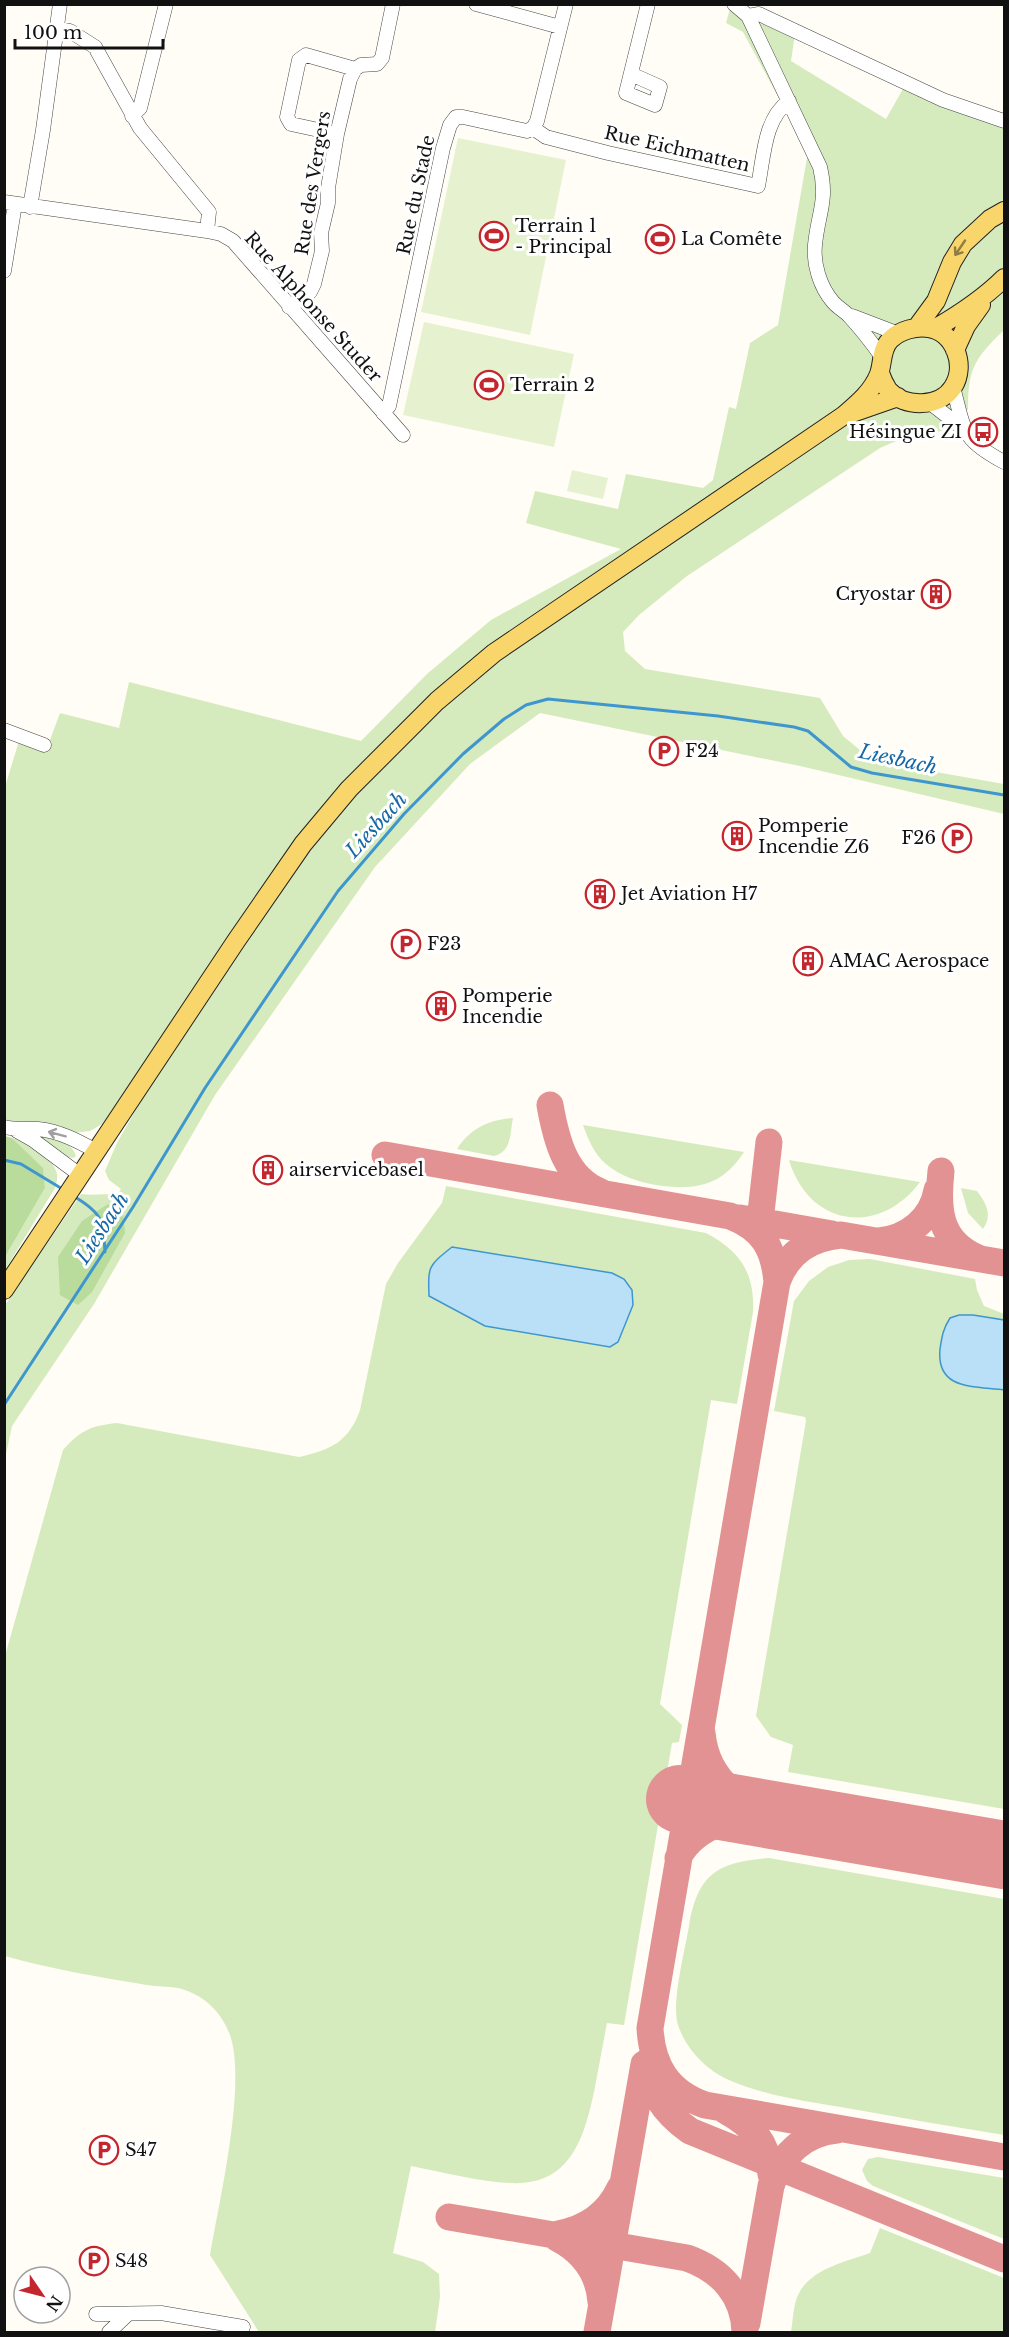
<svg xmlns="http://www.w3.org/2000/svg" width="1009" height="2337" font-family="'Libre Baskerville',serif">
<style>
.green{fill:#d5ebbd}
.forest{fill:#b9dc9c}
.pitch{fill:#e6f2cf}
.water{fill:#b9e0f7;stroke:#3f96cf;stroke-width:1.5}
.lines{fill:none;stroke-linecap:round;stroke-linejoin:round}
.stream{stroke:#3f96cf;stroke-width:3}
.taxiway{stroke:#e29292;stroke-width:27}
.runway{stroke:#e29292;stroke-width:68}
.minor-casing{stroke:#444;stroke-width:15}
.major-casing{stroke:#222;stroke-width:20}
.minor{stroke:#fff;stroke-width:14}
.major{stroke:#f9d66b;stroke-width:18}
.oneway{stroke:#917d42}
.oneway2{stroke:#a0a0a0}
.labels{text-anchor:middle;dominant-baseline:central;stroke-width:6;stroke-linejoin:round;paint-order:stroke}
.street-label{font-size:18px;fill:#111;stroke:#fff}
.poi-label{font-size:18px;fill:#111;stroke:#fff;text-anchor:start}
.water-label{font-size:20px;font-style:italic;fill:#1768a6;stroke:#fff}
</style>
<rect width="100%" height="100%" fill="#fffdf5"/>
<!-- green -->
<path class="green" d="M731,5l64,29 -4,27 95,58 22,-39 96,46v204c-29,28 -36,38 -36,79l-22,21 -45,9 -21,9 -193,128 -48,39 -16,17 2,19 20,18 175,29 23,38 30,25 131,23v30l-204,-48 -260,-53 -70,51 -95,103 -160,228 -121,209 -82,122 -7,33v-154l76,-111c12,2 23,-1 36,1l4,-6 -12,-9 -4,-9 12,-28 21,-37 -16,-10 -20,28 -12,7 -17,2 -31,-8 -37,-5 -1,-330 15,-49 28,7 13,-35 59,15 10,-46 232,59 66,-67 64,-54 130,-71 -95,-26 9,-32 83,18 8,-35 77,14 10,-8 16,-73 7,2 14,-66 28,-18 30,-173 -65,-120 -17,-9z
M513,1118c-3,14 -1,34 -19,38l-37,-7c14,-21 31,-29 56,-31z
M583,1125l161,27c-22,34 -49,39 -88,33 -17,-3 -36,-9 -50,-21 -12,-10 -18,-25 -23,-39z
M31,1133c14,2 41,7 45,23l-3,2 -8,-2z
M12,1138c16,4 41,18 45,36 1,4 -1,10 -2,14l-50,82v-13l40,-69 -3,-20z
M789,1160l131,22c-41,55 -111,45 -131,-22z
M446,1186l260,47c34,18 49,40 47,79l-16,92 -26,-4 -51,304 22,21 -3,17 -7,1 -48,282 -17,-2c-4,21 -8,43 -12,64 -10,48 -23,99 -84,96 -30,-1 -69,-11 -100,-17l-18,87 30,9 16,12 1,23 -5,35h-176l-49,-77c9,-53 37,-171 20,-220 -9,-24 -27,-41 -52,-47 -10,-2 -21,-1 -31,-3 -48,-8 -96,-16 -142,-29v-300l58,-206c18,-20 27,-24 54,-27l182,34c31,-7 50,-15 61,-47l26,-126 12,-21 44,-60z
M961,1188l16,3c9,12 16,24 6,38l-15,-16z
M870,1259l105,20 2,11 7,16 20,8v495l-216,-37 5,-27 -22,-8 -15,-21 50,-295 -1,-4 -31,-6 20,-110 15,-20 19,-14 21,-7z
M769,1858l235,41v236c-50,-8 -101,-17 -152,-26 -41,-7 -84,-12 -123,-29 -23,-10 -43,-31 -51,-55 -7,-21 7,-75 11,-99 9,-53 29,-64 80,-68z
M878,2157l126,21v61l-131,-53 -6,-5 -5,-11 6,-11z
M880,2228l124,50v54h-213c2,-11 2,-26 7,-37 12,-26 47,-33 72,-42z"/>
<!-- forest -->
<path class="forest" d="M5,1136l7,2 31,30 2,20 -40,69z
M108,1204l15,8 2,21 -33,59 -14,13 -18,-10 -2,-38 24,-36z"/>
<!-- pitch -->
<path class="pitch" d="M458,138l108,22 -36,175 -109,-23z
M424,322l150,32 -20,93 -151,-32z
M572,470l36,8 -5,21 -36,-8z"/>
<!-- water -->
<path class="water" d="M452,1247l160,26 12,6 8,11 1,15 -15,37 -8,5 -125,-21 -56,-30c-1,-30 -1,-30 23,-49z
M959,1315h14l31,5v70c-31,-4 -68,0 -64,-41 2,-13 3,-20 10,-31z"/>
<g class="lines">
<!-- stream -->
<path class="stream" d="M4,1160l17,4 43,26
M75,1197c28,17 28,23 30,55
M4,1405l129,-198 72,-119 133,-197 66,-77 59,-60 41,-35 22,-14 22,-6 170,17 76,11 14,4 43,36 21,6 132,22"/>
<!-- taxiway -->
<path class="taxiway" d="M550,1105c6,34 15,73 51,87
M385,1155l345,61c33,13 44,32 47,66
M941,1171c-4,37 -3,70 37,87
M740,1218l92,16
M766,1239l-5,-27 8,-70
M879,1241c29,-3 53,-22 58,-51
M1004,1263l-163,-28c-31,3 -53,17 -64,47l-127,746c2,38 18,64 55,77l299,52
M702,1733c5,51 42,72 87,84
M678,1858c17,-34 64,-46 99,-42
M647,2062c2,30 19,52 43,69l314,128
M726,2111c27,15 41,31 45,63
M449,2217l238,41c34,12 57,37 58,74
M558,2234c28,-5 50,-20 62,-46
M557,2238c25,13 42,35 44,64
M747,2323l24,-137c10,-31 33,-53 66,-56
M597,2332l47,-268"/>
<!-- runway -->
<path class="runway" d="M680,1799l324,56"/>
<!-- minor casing -->
<g class="minor-casing">
<path id="minor" d="M476,4l84,23
M734,4l14,12 72,151c8,34 -2,46 -5,78 -2,19 5,42 18,57 5,6 12,9 17,15 12,13 22,26 32,40
M748,16l11,-2 184,86 61,21
M56,28l14,3 25,16 45,81 69,84 -2,19
M631,74l29,13 -5,18 -29,-12 22,-89
M132,116l8,-8 26,-104
M533,128l13,9 62,16 150,33c6,-30 6,-67 31,-85
M337,134l-46,-10 -4,-7 12,-57 7,-5 49,14
M4,202l203,29 14,3 12,7 170,194
M30,207l13,-77 17,-126
M4,271l11,-67
M289,307l21,-15 4,-8 8,-33 -1,-18 7,-30v-15l9,-54 13,-55 5,-10 6,-4 16,-1 5,-6 11,-54
M852,316l47,18
M953,387c12,44 8,52 51,75
M929,402l36,28
M383,413l6,-7 54,-258 7,-23 6,-8h7l64,14 6,-3 4,-7 29,-117
M4,730l40,15
M4,1127c12,3 22,1 34,2 21,2 40,12 58,22
M17,1131l16,9 47,35
M96,2314l65,-1 82,14
M109,2332l19,-18"/>
</g>
<!-- major casing -->
<g class="major-casing">
<path id="major" d="M917,327l19,-26 16,-39 11,-18 27,-25 14,-8
M934,329c26,-15 49,-30 70,-51
M955,350l11,-24 15,-21
M852,413l46,-16
M4,1290l232,-349 67,-97 46,-55 88,-88 57,-48 349,-237c14,-12 29,-24 36,-42 4,-11 2,-25 11,-34 10,-10 26,-14 39,-12 25,4 38,37 24,59 -13,21 -49,21 -65,3 -3,-5 -6,-11 -8,-17"/>
</g>
<!-- minor -->
<use href="#minor" class="minor"/>
<!-- major -->
<use href="#major" class="major"/>
</g>
<!-- one-way arrows -->
<defs><path id="oneway-shaft" d="M-6 0H5M1.5-3L5.5 0L1.5 3" fill="none" stroke-width="1.6" stroke-linecap="round" stroke-linejoin="round" transform="scale(1.5)"/></defs>
<use class="oneway" href="#oneway-shaft" transform="translate(960 248) rotate(124)"/>
<use class="oneway2" href="#oneway-shaft" transform="translate(57 1134) rotate(-165)"/>
<!-- icons -->
<defs>
<g id="stadium-ring" transform="scale(1.5)"><circle r="9.5" fill="#fff" stroke="#c4262e" stroke-width="1.5"/><path d="M0-5a6.5 5 0 1 0 0 10a6.5 5 0 1 0 0-10ZM-3.5-1.8h7v3.6h-7Z" fill="#c4262e"/></g>
<g id="bus-ring" transform="scale(1.5)"><circle r="9.5" fill="#fff" stroke="#c4262e" stroke-width="1.5"/><path d="M-5-6H5V4H4V6H2V4H-2V6H-4V4H-5ZM-3.5-4V0h7V-4ZM-3.5 1.2v1.5H-2V1.2ZM2 1.2v1.5H3.5V1.2Z" fill="#c4262e"/></g>
<g id="building-ring" transform="scale(1.5)"><circle r="9.5" fill="#fff" stroke="#c4262e" stroke-width="1.5"/><path d="M-4-6H4V6H1V3H-1V6H-4ZM-2.5-4.3h1.7v1.8h-1.7ZM.8-4.3h1.7v1.8H.8ZM-2.5-1h1.7V.8h-1.7ZM.8-1h1.7V.8H.8Z" fill="#c4262e"/></g>
<g id="parking-ring" transform="scale(1.5)"><circle r="9.5" fill="#fff" stroke="#c4262e" stroke-width="1.5"/><path d="M-3.5-5.5H1a3.5 3.5 0 0 1 0 7H-1V5.5H-3.5ZM-1-3.4V-.6H.8a1.4 1.4 0 0 0 0-2.8Z" fill="#c4262e"/></g>
</defs>
<g fill-rule="evenodd">
<use href="#stadium-ring" x="494" y="236"/>
<use href="#stadium-ring" x="660" y="239"/>
<use href="#stadium-ring" x="489" y="385"/>
<use href="#bus-ring" x="983" y="432"/>
<use href="#building-ring" x="936" y="594"/>
<use href="#parking-ring" x="664" y="751"/>
<use href="#building-ring" x="737" y="836"/>
<use href="#parking-ring" x="957" y="838"/>
<use href="#building-ring" x="600" y="894"/>
<use href="#parking-ring" x="406" y="944"/>
<use href="#building-ring" x="808" y="961"/>
<use href="#building-ring" x="441" y="1006"/>
<use href="#building-ring" x="268" y="1170"/>
<use href="#parking-ring" x="104" y="2150"/>
<use href="#parking-ring" x="94" y="2261"/>
</g>
<g class="labels">
<!-- street labels -->
<g class="street-label">
<text transform="translate(677 149) rotate(13)">Rue Eichmatten</text>
<text transform="translate(313 183) rotate(-81)">Rue des Vergers</text>
<text transform="translate(416 195) rotate(-78)">Rue du Stade</text>
<text transform="translate(313 307) rotate(48)">Rue Alphonse Studer</text>
</g>
<!-- poi labels -->
<g class="poi-label">
<text x="515" y="226">Terrain 1<tspan x="515" dy="21">- Principal</tspan></text>
<text x="681" y="239">La Comête</text>
<text x="510" y="385">Terrain 2</text>
<text x="962" y="432" text-anchor="end">Hésingue ZI</text>
<text x="915" y="594" text-anchor="end">Cryostar</text>
<text x="685" y="751">F24</text>
<text x="758" y="826">Pomperie<tspan x="758" dy="21">Incendie Z6</tspan></text>
<text x="936" y="838" text-anchor="end">F26</text>
<text x="621" y="894">Jet Aviation H7</text>
<text x="427" y="944">F23</text>
<text x="829" y="961">AMAC Aerospace</text>
<text x="462" y="996">Pomperie<tspan x="462" dy="21">Incendie</tspan></text>
<text x="289" y="1170">airservicebasel</text>
<text x="125" y="2150">S47</text>
<text x="115" y="2261">S48</text>
</g>
<!-- water labels -->
<g class="water-label">
<text transform="translate(898 759) rotate(12)">Liesbach</text>
<text transform="translate(376 825) rotate(-48)">Liesbach</text>
<text transform="translate(102 1228) rotate(-57)">Liesbach</text>
</g>
</g>
<!-- border -->
<rect width="1009" height="2337" fill="none" stroke="#111111" stroke-width="12"/>
<!-- north arrow -->
<g transform="translate(42 2295) rotate(125)"><circle r="28" fill="#ffffff" stroke="#a0a0a0" stroke-width="1.5"/>
<path d="M0-4.5L10 22L0 15L-10 22Z" fill="#c4262e"/>
<text y="-9" font-size="16" font-weight="bold" text-anchor="middle" fill="#111111">N</text>
</g>
<!-- scale -->
<path d="M15 39v9h148v-9" fill="none" stroke="#111111" stroke-width="3"/>
<text x="24" y="39" font-size="18" fill="#111111" stroke="#ffffff" stroke-width="4.5" paint-order="stroke">100 m</text>
</svg>
